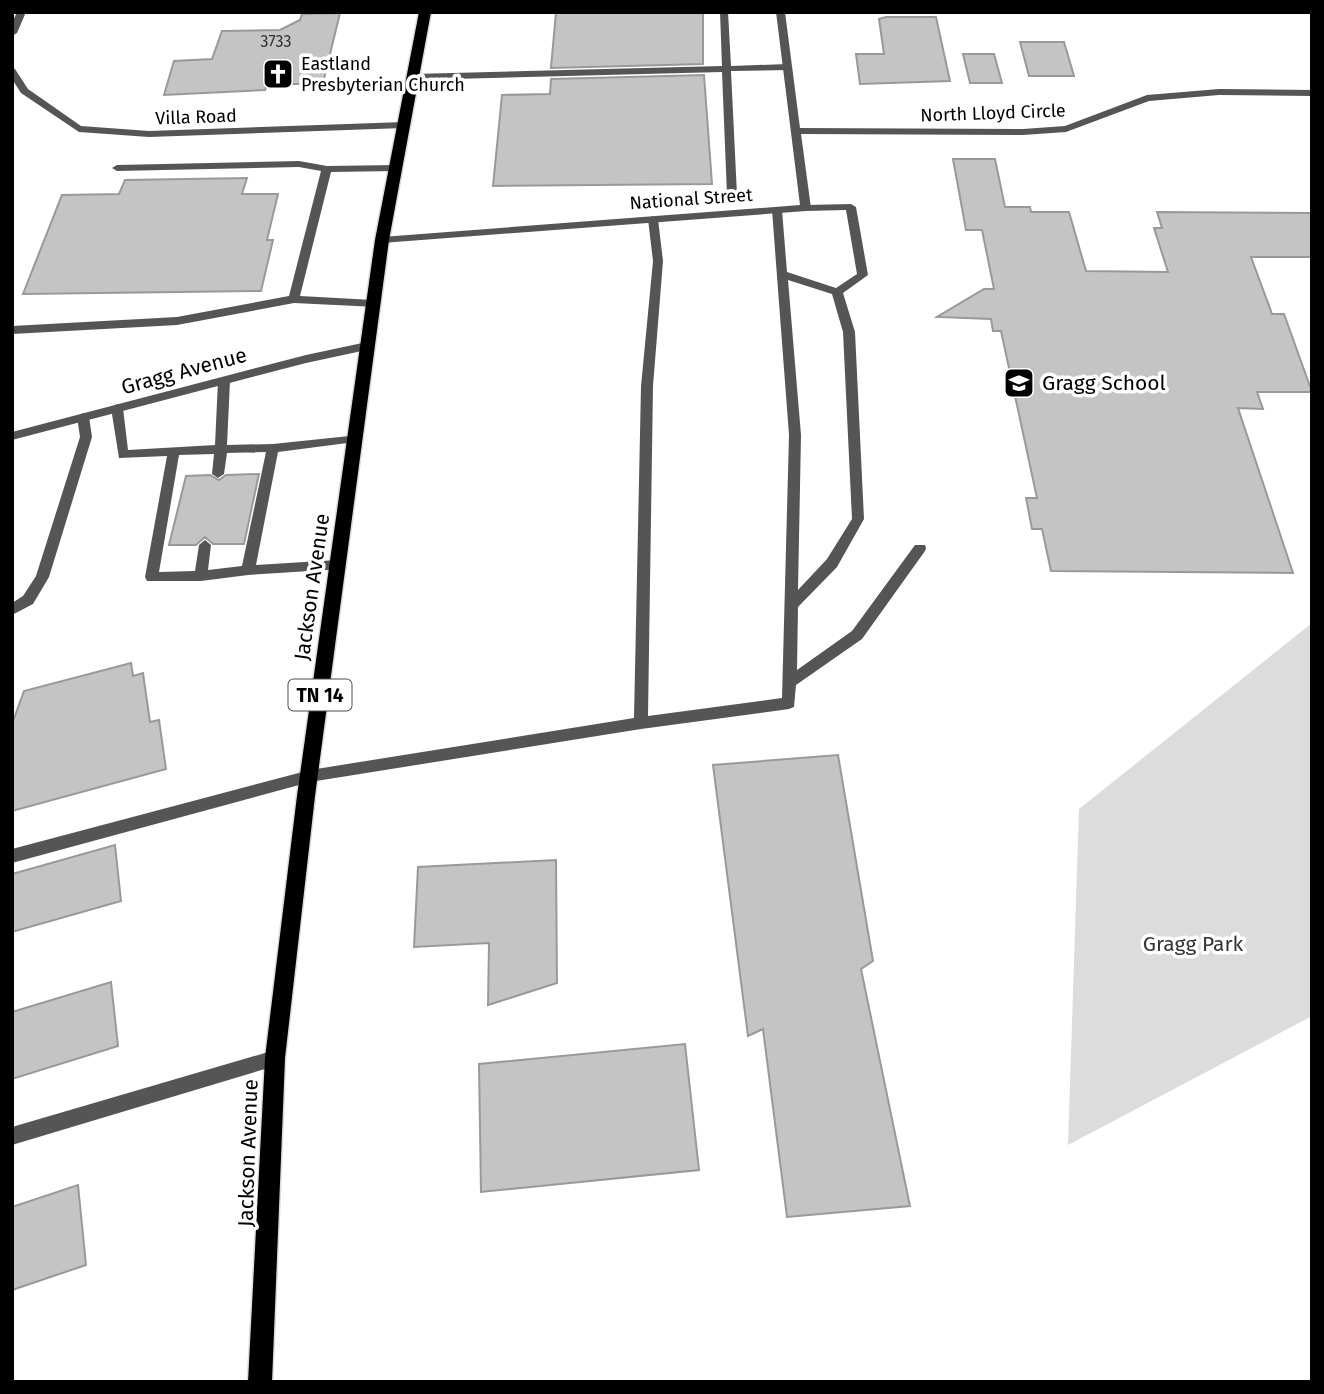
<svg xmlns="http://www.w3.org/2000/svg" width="1324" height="1394" font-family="'Fira Sans',sans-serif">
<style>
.green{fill:#dcdcdc}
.building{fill:#c4c4c4;stroke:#999;stroke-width:2}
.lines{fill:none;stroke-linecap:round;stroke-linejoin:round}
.primary-casing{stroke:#dbdbdb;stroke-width:3}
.service{fill:#555;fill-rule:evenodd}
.minor{fill:#555;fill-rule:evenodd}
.primary{fill:#000;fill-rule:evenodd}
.labels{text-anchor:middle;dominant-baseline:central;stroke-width:7;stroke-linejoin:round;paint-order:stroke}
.far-number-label{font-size:16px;fill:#313131}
.far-poi-label{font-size:18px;fill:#000;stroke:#fff;text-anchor:start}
.far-street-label{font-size:18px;fill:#000;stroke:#fff}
.shield{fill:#fff;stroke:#4c4c4c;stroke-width:2}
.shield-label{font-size:19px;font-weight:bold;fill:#000}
.street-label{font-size:21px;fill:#000;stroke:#fff}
.poi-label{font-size:21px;fill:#000;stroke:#fff;text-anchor:start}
.park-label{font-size:21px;fill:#333;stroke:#fff}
</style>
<rect width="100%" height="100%" fill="#fff"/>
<!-- green -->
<path class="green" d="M1312,623v393l-244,129 11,-336z"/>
<!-- building -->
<path class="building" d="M556,12h147v52l-152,4z
M340,13l-17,70 -56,2 -2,5 -101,5 10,-34 38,-2 10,-28 58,-1 20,-10 2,-6z
M886,17h50l14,64 -90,3 -4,-30h28l-5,-35z
M1020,42h44l10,34h-45z
M963,54h31l8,29h-32z
M704,75l8,109 -219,2 9,-91 48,-1 1,-15z
M953,159h42l10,48h25l1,5h38l17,59 82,1 -14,-44h8l-5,-16 155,1v44h-61l21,57h12l28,78h-55l6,17 -25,-1 55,165 -242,-2 -9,-42h-10l-6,-31h11l-36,-167h-8l-2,-12 -54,-2 47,-28h10l-12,-59h-16z
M247,178l-5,16h36l-11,46h6l-12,51 -238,3 39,-99 57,-1 6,-14z
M259,474l-15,70h-31l-8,-7 -9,8h-27l17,-69 24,-1 9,5 7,-5z
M131,663l2,13 10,-3 7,49 9,-2 7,49 -154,42v-87l12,-33z
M838,755l35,206 -12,8 49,237 -123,11 -24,-188 -15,7 -35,-271z
M115,845l6,56 -109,31v-58z
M556,860l1,123 -69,22 1,-62 -75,4 4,-80z
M111,982l7,64 -106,33v-67z
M685,1044l14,126 -218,22 -2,-128z
M78,1185l8,80 -74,25v-83z"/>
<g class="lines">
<!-- primary casing -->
<g class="primary-casing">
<path id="primary" d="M419,12h12l-42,228 -74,556 -30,262 -13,324h-24l17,-324 32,-262 78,-556z"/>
</g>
<!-- service -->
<path class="service" d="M720,12h8l3,54 56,-2 5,3 -5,3 -56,1 6,124 -5,3 -5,-3 -5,-123 -308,8 -5,-3 5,-3 308,-8z
M299,161l28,5 69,-1 5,3 -5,3 -65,1 -31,124 73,4 6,4 -2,3 -83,-4 -117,22 -165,9v-8l165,-9 112,-21 32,-125 -22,-4 -182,4 -5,-3 5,-3z
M851,204l5,3 12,68 -25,18 12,39 9,187 -27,48 -39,40 -1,63 55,-39 63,-86h10l1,3 -1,3 -63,88 -66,46 -2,22 -5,2 -148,20 -331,53 -5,-2 -2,-4 2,-4 5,-2 324,-52 7,-332 12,-125 -5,-42 5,-3 5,3 5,42 -10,125 -5,330 134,-18 7,-263 -17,-225 5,-3 5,3 5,62 49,16 21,-14 -11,-64 -40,1 -5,-3 5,-3zM788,280l44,14 11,38 9,187 -25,40 -29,31 3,-155z
M224,377l6,4 -3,64 46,-1 86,-9 2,3 -6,4 -77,10 -22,113 81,-5 5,1 2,4 -2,4 -94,6 -47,6h-54l-2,-4 22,-121 -48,2 -8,-50 6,-4 6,4 5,42 87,-5 3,-64zM266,452l-24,114 -34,4 3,-25 -6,-5 -6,5 -4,26 -36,1 20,-117 35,-1 -2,20 6,4 6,-4 3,-21z
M83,413l6,4 3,20 -43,140 -16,27 -21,11v-12l11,-7 13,-20 44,-139 -3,-20z"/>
<!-- minor -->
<path class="minor" d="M17,12h9l-9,21 -5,3v-13z
M776,12h9l15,116 223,1 42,-3 82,-31 72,-6 93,1v6l-93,-1 -70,6 -83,31 -43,3 -222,-1 10,74 -5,3 -424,32 -5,-3 5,-3 418,-32z
M12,68l3,1 13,20 53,37 68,5 255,-9 5,3 -5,3 -255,9 -70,-5 -58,-39 -9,-14z
M367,342l4,1v6l-65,14 -294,77v-8l294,-77z
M310,770l5,2 2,4 -2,4 -5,2 -298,81v-14z
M275,1050l6,2 2,6 -2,6 -6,2 -263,79v-18z"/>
<!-- primary -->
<use href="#primary" class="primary"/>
</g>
<!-- icons -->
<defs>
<g id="church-square" transform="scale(1.575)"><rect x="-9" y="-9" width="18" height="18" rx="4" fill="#000" stroke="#fff"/><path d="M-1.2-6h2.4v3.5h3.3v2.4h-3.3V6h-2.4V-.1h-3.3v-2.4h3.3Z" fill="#fff"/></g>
<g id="school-square" transform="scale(1.575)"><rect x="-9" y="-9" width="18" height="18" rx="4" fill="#000" stroke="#fff"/><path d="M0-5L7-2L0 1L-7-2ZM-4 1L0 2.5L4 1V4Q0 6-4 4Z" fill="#fff"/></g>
</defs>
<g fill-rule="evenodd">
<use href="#church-square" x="278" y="74"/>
<use href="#school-square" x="1019" y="383"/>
</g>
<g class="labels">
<!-- far-number labels -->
<g class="far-number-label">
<text x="276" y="41">3733</text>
</g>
<!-- far-poi labels -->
<g class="far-poi-label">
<text x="301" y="64">Eastland<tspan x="301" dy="21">Presbyterian Church</tspan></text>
</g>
<!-- far-street labels -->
<g class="far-street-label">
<text transform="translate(993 113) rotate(-2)">North Lloyd Circle</text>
<text transform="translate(196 117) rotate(-2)">Villa Road</text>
<text transform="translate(691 199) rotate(-4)">National Street</text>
</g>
<!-- shield labels -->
<rect class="shield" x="288.5" y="679.5" width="63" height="31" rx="5"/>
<g class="shield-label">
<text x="320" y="695">TN 14</text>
</g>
<!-- street labels -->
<g class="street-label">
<text transform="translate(184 371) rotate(-15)">Gragg Avenue</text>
<text transform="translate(312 587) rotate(-82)">Jackson Avenue</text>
<text transform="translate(248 1153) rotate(-88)">Jackson Avenue</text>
</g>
<!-- poi labels -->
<g class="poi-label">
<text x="1042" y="383">Gragg School</text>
</g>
<!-- park labels -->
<g class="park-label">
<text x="1193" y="944">Gragg Park</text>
</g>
</g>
<!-- border -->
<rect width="1324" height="1394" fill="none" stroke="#000000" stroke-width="28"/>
</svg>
